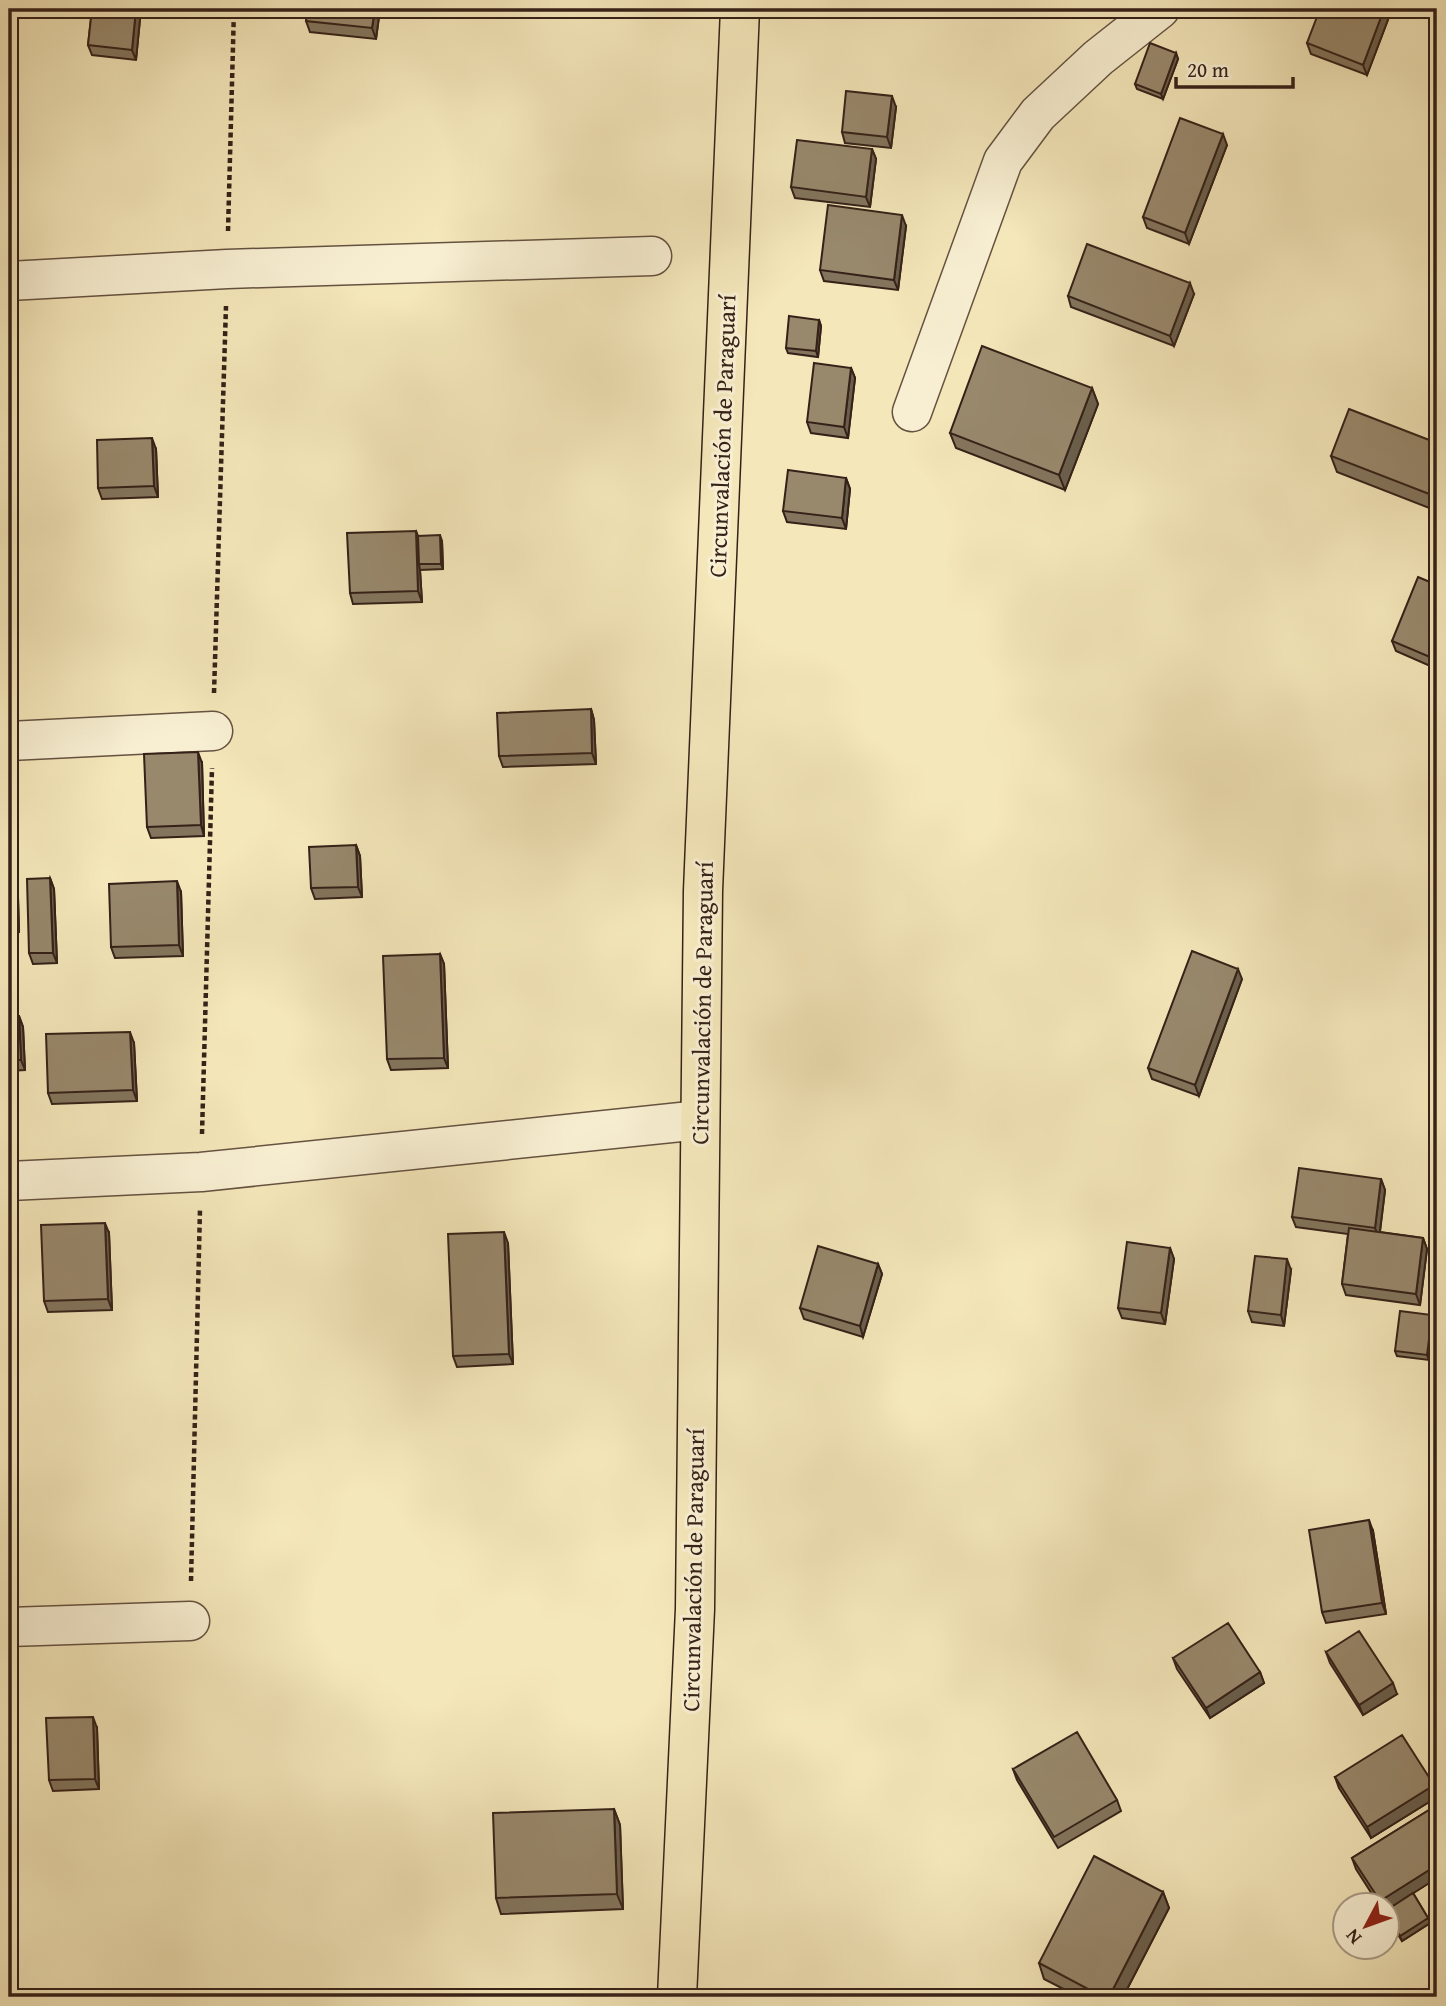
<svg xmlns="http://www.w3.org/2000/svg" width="1446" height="2006" font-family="'Gentium Book Plus',serif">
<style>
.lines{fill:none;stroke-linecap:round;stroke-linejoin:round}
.minor-casing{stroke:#655240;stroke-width:41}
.highway-casing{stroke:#352118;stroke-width:41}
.path{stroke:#352118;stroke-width:4.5;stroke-dasharray:5 3.5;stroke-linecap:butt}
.minor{stroke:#f8efd2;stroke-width:38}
.highway{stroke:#f4e7ba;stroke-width:38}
.wall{fill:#83755d;stroke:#352118;stroke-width:2}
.shaded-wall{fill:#6a5f4c;stroke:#352118;stroke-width:2}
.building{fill:#98886c;stroke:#352118;stroke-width:2}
.labels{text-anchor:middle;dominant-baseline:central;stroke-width:6;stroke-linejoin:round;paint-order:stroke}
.street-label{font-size:24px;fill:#352118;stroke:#f8efd2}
</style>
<rect width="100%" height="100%" fill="#f4e7ba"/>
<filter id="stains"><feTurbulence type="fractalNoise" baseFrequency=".00286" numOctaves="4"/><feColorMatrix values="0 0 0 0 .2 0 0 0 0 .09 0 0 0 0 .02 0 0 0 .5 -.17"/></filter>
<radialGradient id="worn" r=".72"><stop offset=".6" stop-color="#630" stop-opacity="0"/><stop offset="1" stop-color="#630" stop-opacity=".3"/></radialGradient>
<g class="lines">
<!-- minor casing -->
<g class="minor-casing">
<path id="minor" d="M9,281l218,-12 425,-13
M912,412l91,-251 35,-47 60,-56 62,-49
M9,741l204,-10
M9,1181l192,-9 499,-52
M9,1627l181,-6"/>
</g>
<!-- highway casing -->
<g class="highway-casing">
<path id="highway" d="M677,1997l18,-388 8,-718 37,-882"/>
</g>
<!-- path -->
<path class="path" d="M228,231l6,-222
M214,693l12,-387
M202,1134l10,-366
M191,1581l9,-372"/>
<!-- minor -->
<use href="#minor" class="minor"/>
<!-- highway -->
<use href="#highway" class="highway"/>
</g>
<!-- wall -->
<path class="wall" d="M92,9h49l-5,51 -44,-5 -4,-10z
M308,9h72l-4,30 -66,-7 -4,-11z
M1392,9l-25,66 -56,-21 -4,-11z
M1176,53l2,6 -15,40 -26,-10 -2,-5z
M896,107l-5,41 -46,-5 -3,-11z
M1227,145l-38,99 -42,-16 -4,-11z
M872,149l4,10 -6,48 -75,-9 -4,-11z
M906,226l-8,64 -74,-9 -4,-11z
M1194,294l-20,52 -103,-39 -3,-11z
M819,320l2,6 -3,31 -30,-4 -2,-5z
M851,368l4,10 -7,60 -37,-5 -4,-11z
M1092,388l6,16 -33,86 -109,-42 -6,-15z
M1437,443v68l-100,-39 -6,-16z
M156,449l2,48 -56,2 -4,-11z
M846,478l4,11 -4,40 -59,-7 -4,-11z
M416,531l2,5 24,5 1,28 -23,1 2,32 -69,2 -3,-11z
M1437,585v84l-41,-18 -4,-10z
M591,709l3,11 2,44 -93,3 -4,-11z
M202,763l2,73 -53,2 -4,-11z
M356,845l4,11 2,41 -47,2 -4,-11z
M9,852l8,11 2,69 -10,1z
M50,878l4,11 3,74 -24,1 -4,-11z
M181,892l2,64 -68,2 -4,-11z
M440,954l4,10 4,104 -57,2 -4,-11z
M1242,979l-43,117 -47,-17 -4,-11z
M19,1016l4,11 2,43 -16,1v-54z
M134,1043l3,58 -85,3 -4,-11z
M1381,1179l4,11 -5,42 43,6 4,11 -7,56 -74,-10 -4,-11 6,-50 -52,-7 -4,-10z
M109,1233l3,77 -64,2 -4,-11z
M508,1243l5,121 -56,3 -4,-11z
M1170,1248l4,11 -9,65 -43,-6 -4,-10z
M878,1264l4,10 -19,63 -59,-18 -4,-11z
M1291,1270l-7,56 -32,-4 -4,-11z
M1432,1315l2,6 -5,39 -32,-4 -2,-5z
M1373,1531l13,83 -60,9 -4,-11z
M1326,1652l71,42 -34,21 -33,-52z
M1173,1658l87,14 4,11 -54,35 -33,-49z
M97,1728l2,61 -46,2 -4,-11z
M1013,1769l104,31 4,11 -63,37 -41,-68z
M1335,1777l99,8 3,12 -66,41 -32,-50z
M1437,1805v73l-24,15 15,25 2,5 -28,18 -15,-24v-12h-8l-23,-36 -4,-11z
M614,1809l6,16 3,84 -122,5 -5,-16z
M1163,1892l6,16 -46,89h-44l-35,-18 -5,-16z"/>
<!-- shaded-wall -->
<path class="shaded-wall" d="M136,9h5l-5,51 -4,-10z
M375,9h5l-4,30 -4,-11z
M1384,9h8l-25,66 -4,-10z
M1176,53l2,6 -15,40 -2,-5z
M892,96l4,11 -5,41 -4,-11z
M1223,134l4,11 -38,99 -4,-11z
M872,149l4,10 -6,48 -4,-10z
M902,215l4,11 -8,64 -4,-10z
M1190,283l4,11 -20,52 -4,-10z
M819,320l2,6 -3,31 -2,-6z
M851,368l4,10 -7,60 -4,-11z
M1092,388l6,16 -33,86 -6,-15z
M152,438l4,11 2,48 -4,-11z
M846,478l4,11 -4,40 -4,-11z
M416,531l4,11 -1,22 1,6 2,32 -4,-11z
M440,535l2,6 1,28 -2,-5z
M591,709l3,11 2,44 -4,-11z
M198,752l4,11 2,73 -3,-11z
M356,845l4,11 2,41 -4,-10z
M13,852l4,11 2,69 -4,-10z
M50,878l4,11 3,74 -4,-10z
M177,881l4,11 2,64 -4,-11z
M440,954l4,10 4,104 -4,-10z
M1238,969l4,10 -43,117 -4,-11z
M19,1016l4,11 2,43 -4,-10z
M130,1032l4,11 3,58 -4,-11z
M1381,1179l4,11 -6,48 -4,-10z
M105,1223l4,10 3,77 -4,-11z
M504,1232l4,11 5,121 -4,-10z
M1423,1238l4,11 -7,56 -4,-11z
M1170,1248l4,11 -9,65 -4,-11z
M1287,1259l4,11 -7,56 -3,-11z
M878,1264l4,10 -19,63 -3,-11z
M1432,1315l2,6 -5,39 -2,-5z
M1369,1520l4,11 13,83 -4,-11z
M1260,1672l4,11 -54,35 -4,-10z
M1393,1683l4,11 -34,21 -4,-10z
M93,1717l4,11 2,61 -4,-10z
M1434,1785l3,12 -66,41 -4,-11z
M614,1809l6,16 3,84 -6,-15z
M1437,1865v13l-50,32v-5h-6l-1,-4z
M1163,1892l6,16 -46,89h-14z
M1428,1918l2,5 -28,18 -2,-5z"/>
<!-- building -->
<path class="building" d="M92,9h44l-4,41 -44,-5z
M308,9h67l-3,19 -66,-7z
M1320,9h64l-21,56 -56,-22z
M1150,43l26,10 -15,41 -26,-10z
M846,91l46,5 -5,41 -45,-5z
M1180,118l43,16 -38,99 -42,-16z
M797,140l75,9 -6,48 -75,-10z
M828,205l74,10 -8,65 -74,-10z
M1087,244l103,39 -20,53 -102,-40z
M789,316l30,4 -3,31 -30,-3z
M982,346l110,42 -33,87 -109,-42z
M814,363l37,5 -7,59 -37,-5z
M1349,409l88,34v54l-106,-41z
M152,438l2,48 -56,2 -1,-48z
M788,470l58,8 -4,40 -59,-7z
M416,531l2,60 -68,2 -3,-60z
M440,535l1,29h-22l-1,-28z
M1418,577l19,8v75l-45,-19z
M591,709l1,44 -93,3 -2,-43z
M198,752l3,73 -54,2 -3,-73z
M356,845l2,42 -47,1 -2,-41z
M9,852h4l2,70h-6z
M50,878l3,75h-24l-2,-74z
M177,881l2,64 -68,2 -2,-63z
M1192,951l46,18 -43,116 -47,-17z
M440,954l4,104 -57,1 -4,-103z
M19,1016l2,44h-12v-43z
M130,1032l3,58 -85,3 -2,-59z
M1299,1168l82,11 -6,49 -83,-11z
M105,1223l3,76 -64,2 -3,-76z
M1349,1228l74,10 -7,56 -74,-10z
M504,1232l5,122 -56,2 -5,-122z
M1127,1242l43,6 -9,65 -43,-5z
M818,1246l60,18 -18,62 -60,-18z
M1255,1256l32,3 -6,56 -33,-4z
M1400,1311l32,4 -5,40 -32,-4z
M1369,1520l13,83 -60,9 -13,-82z
M1228,1623l32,49 -54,36 -33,-50z
M1359,1631l34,52 -34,22 -33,-53z
M93,1717l2,62 -46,1 -3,-62z
M1077,1732l40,68 -63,37 -41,-68z
M1402,1735l32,50 -67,42 -32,-50z
M1437,1805v60l-57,36 -28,-43z
M614,1809l3,85 -121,4 -3,-85z
M1094,1856l69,36 -54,105h-6l-64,-34z
M1413,1893l15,25 -28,18 -13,-22v-4z"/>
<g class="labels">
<!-- street labels -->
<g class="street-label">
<text transform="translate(722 436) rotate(-88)">Circunvalación de Paraguarí</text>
<text transform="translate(702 1003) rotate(-89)">Circunvalación de Paraguarí</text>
<text transform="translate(693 1570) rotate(-89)">Circunvalación de Paraguarí</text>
</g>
</g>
<!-- margin -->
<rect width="1446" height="2006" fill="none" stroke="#f4e7ba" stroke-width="35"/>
<rect x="10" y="10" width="1425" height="1985" fill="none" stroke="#352118" stroke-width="3.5"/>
<rect x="18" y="18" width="1411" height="1971" fill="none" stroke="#352118" stroke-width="2"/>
<!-- north arrow -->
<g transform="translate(1366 1926) rotate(229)"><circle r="33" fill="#f8efd2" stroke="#aa9d88" stroke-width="2"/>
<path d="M0-5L12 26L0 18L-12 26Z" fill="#8f2418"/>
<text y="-10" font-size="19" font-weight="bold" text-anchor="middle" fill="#352118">N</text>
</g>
<!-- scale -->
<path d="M1176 77v10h117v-10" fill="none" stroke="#352118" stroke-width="3.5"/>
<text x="1187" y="77" font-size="21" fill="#352118" stroke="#f8efd2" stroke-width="5" paint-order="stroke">20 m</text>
<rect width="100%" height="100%" filter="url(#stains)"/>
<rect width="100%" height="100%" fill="url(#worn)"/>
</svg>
